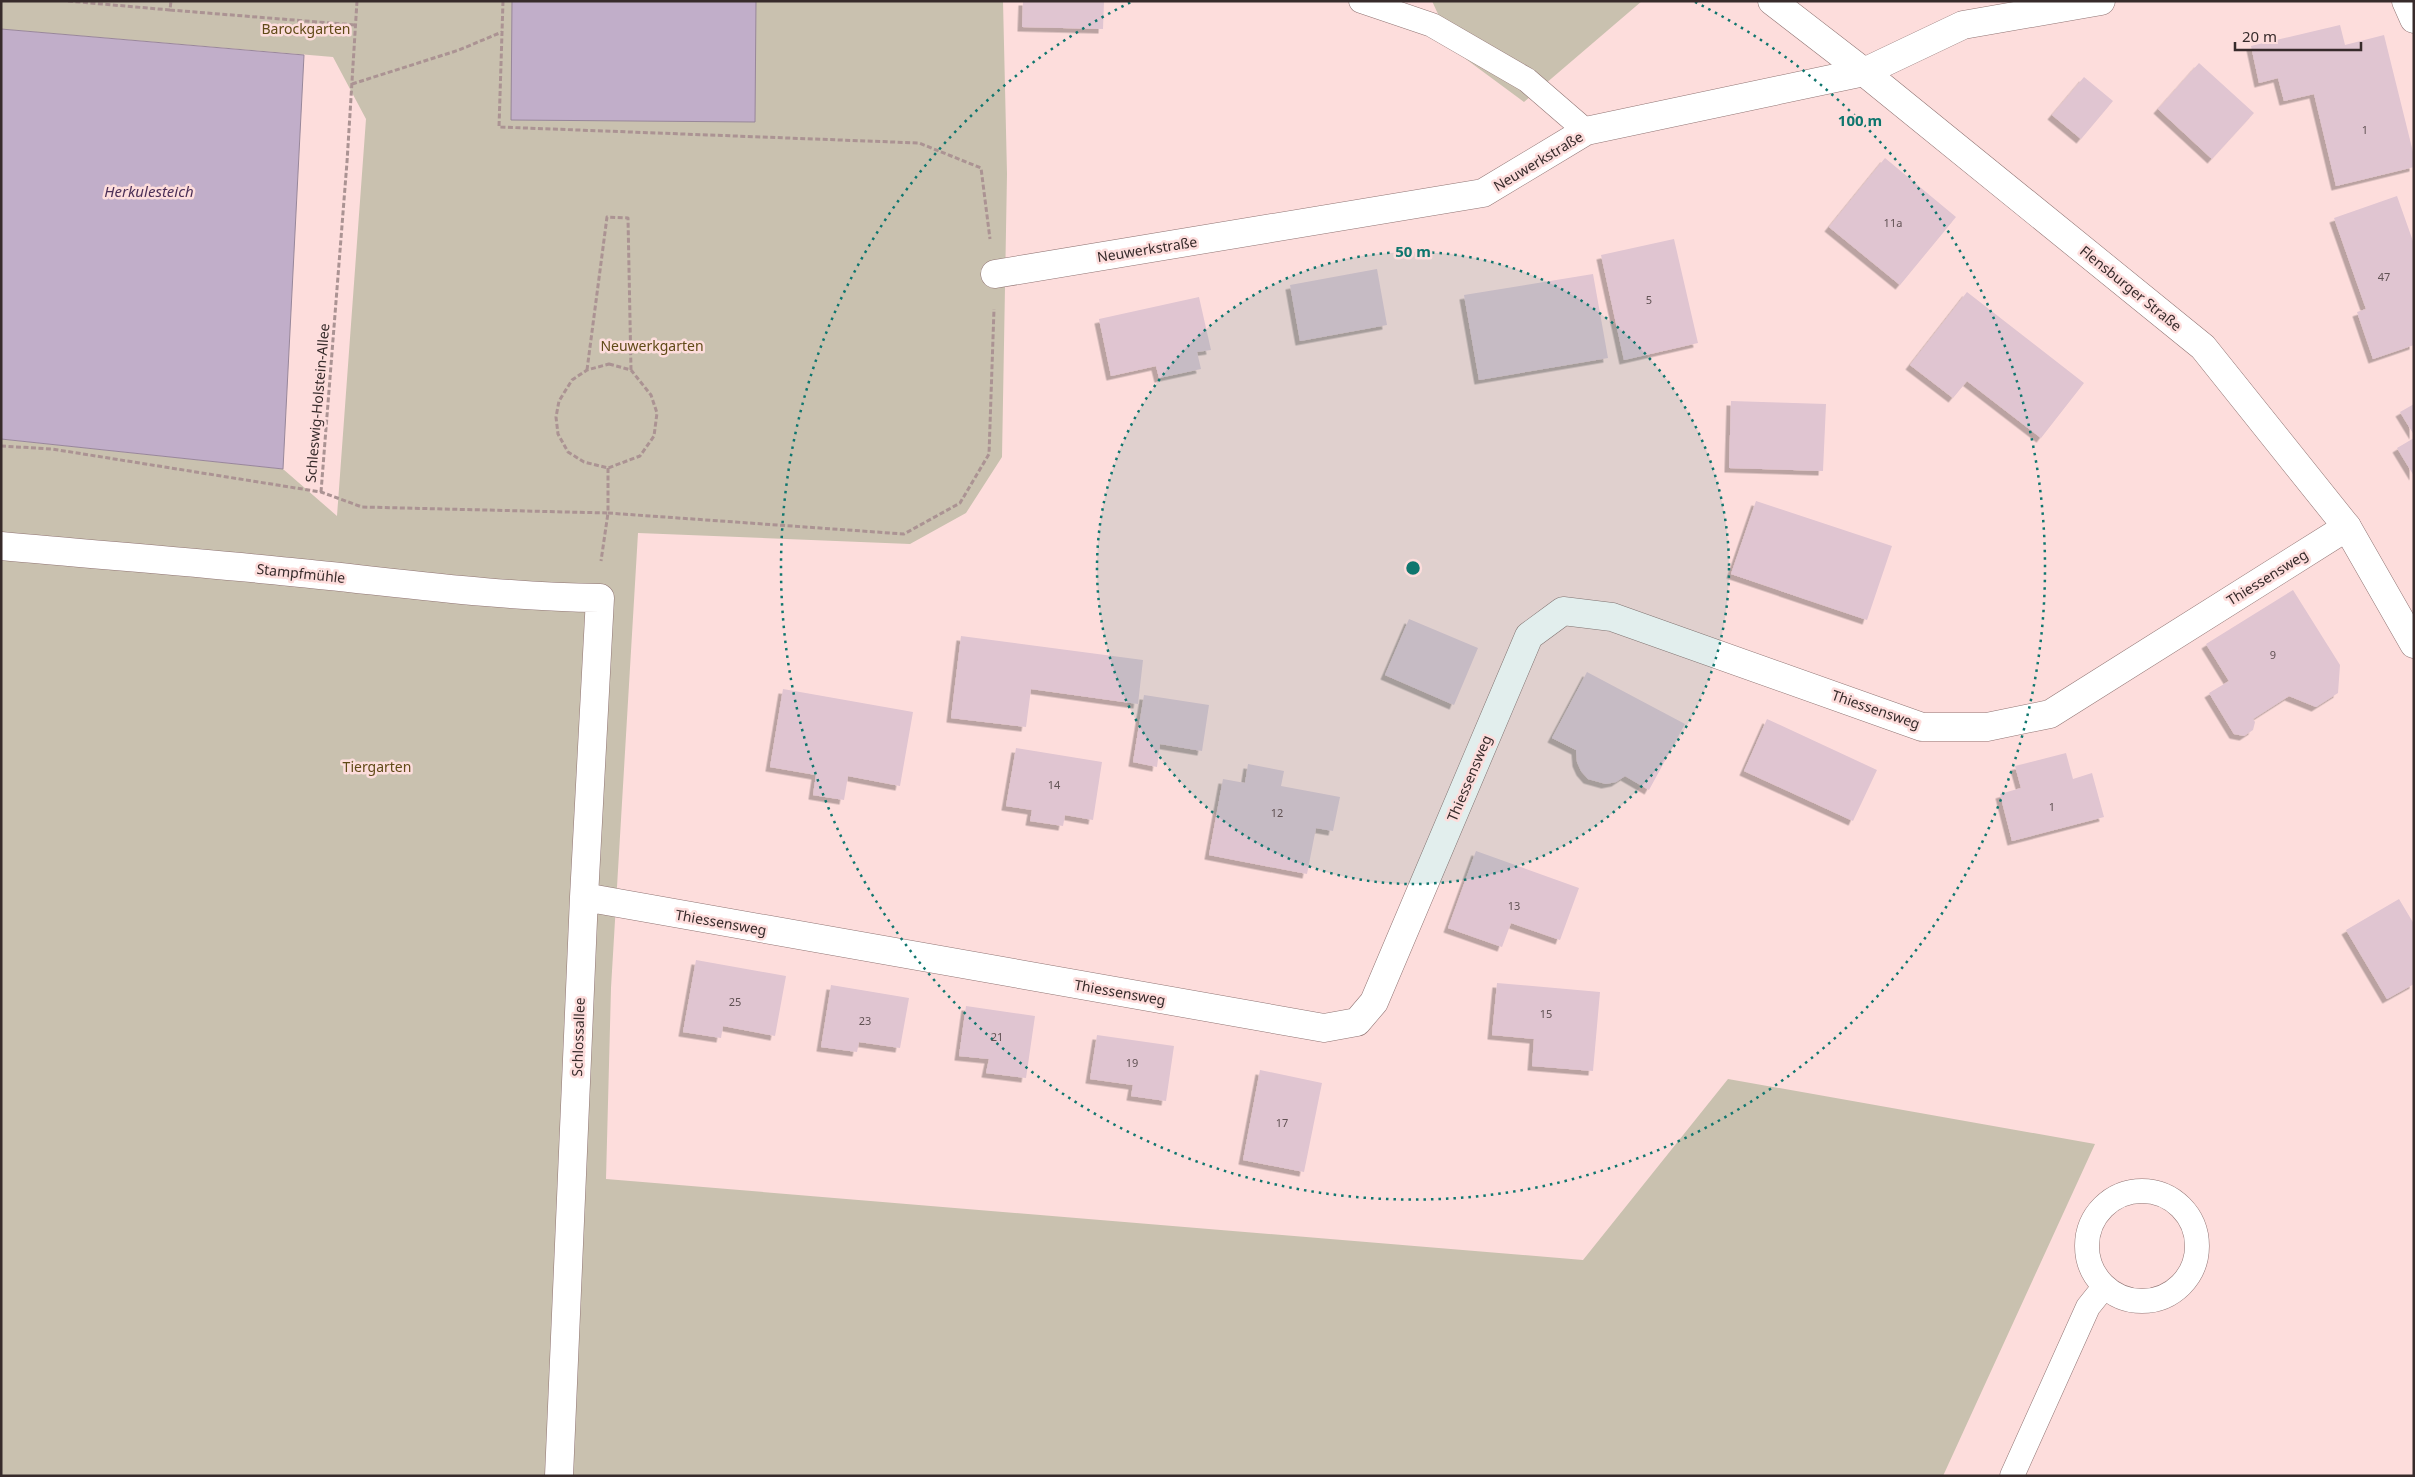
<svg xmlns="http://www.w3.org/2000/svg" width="2415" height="1477" font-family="'Noto Sans',sans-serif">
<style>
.green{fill:#c9c1af}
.water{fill:#c1aec9;stroke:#98879a}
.building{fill:#e0c5d1;filter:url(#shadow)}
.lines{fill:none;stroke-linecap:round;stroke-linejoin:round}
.lane-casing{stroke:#907473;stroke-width:25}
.street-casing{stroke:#907473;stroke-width:29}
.secondary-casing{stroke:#907473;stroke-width:29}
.path{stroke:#ab9393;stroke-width:3;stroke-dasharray:5 2.5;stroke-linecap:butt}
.lane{stroke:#fff;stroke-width:24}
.street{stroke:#fff;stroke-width:28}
.secondary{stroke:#fff;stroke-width:28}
.ring{fill:none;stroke:#0f766e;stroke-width:2.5;stroke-dasharray:2.5 5}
.labels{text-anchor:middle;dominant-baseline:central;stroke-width:5;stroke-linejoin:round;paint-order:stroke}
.number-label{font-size:11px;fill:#615254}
.park-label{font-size:14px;fill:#604a17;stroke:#fddddc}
.street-label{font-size:14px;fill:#372b2b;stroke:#fddddc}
.water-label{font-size:15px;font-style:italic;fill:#4c3057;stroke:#fddddc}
.centre{fill:#0f766e;stroke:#fddddc;stroke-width:2.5}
.ring-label{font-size:15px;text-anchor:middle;font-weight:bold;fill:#0f766e;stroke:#fddddc;stroke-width:5;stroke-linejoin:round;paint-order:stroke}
</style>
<defs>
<filter id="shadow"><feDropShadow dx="-4.5" dy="4.5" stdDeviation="0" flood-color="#0004"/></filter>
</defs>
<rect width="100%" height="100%" fill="#fddddc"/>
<!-- green -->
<path class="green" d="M1,1h1002l4,173 -5,283 -36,56 -56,31 -272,-11 -27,455 -5,191 977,81 145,-181 367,65 -152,332h-1942v-1037l282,30 54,47 29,-397 -33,-62 -332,-28z
M1432,1h210l-118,101 -69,-51z"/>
<!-- water -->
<path class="water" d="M512,1h244l-1,121 -244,-2z
M1,29l303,26 -21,414 -282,-30z"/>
<!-- building -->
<path class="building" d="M1023,1h81l-1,28 -81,-2z
M2340,25l5,20 39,-10 30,121v11l-78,19 -22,-92 -30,7 -6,-23 -19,5 -8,-37z
M2199,63l55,50 -42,46 -54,-50z
M2084,77l29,24 -32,38 -29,-24z
M1885,158l71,59 -56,68 -71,-58z
M2397,196l17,48v101l-41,14 -16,-47 9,-3 -32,-91z
M1674,239l24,104 -74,17 -23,-105z
M1377,269l10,56 -87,16 -10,-56z
M1593,274l15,84 -129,22 -15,-85z
M1967,292l117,91 -43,55 -74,-57 -14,17 -43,-33z
M1199,297l12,53 -14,2 4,17 -42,9 -3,-12 -45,10 -12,-57z
M1731,401l95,3 -3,67 -94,-3z
M2414,404v31l-14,-23z
M2414,438v38l-17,-28z
M1756,501l136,45 -25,74 -136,-46z
M2293,590l47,75 -2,28 -22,14 -27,-11 -36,23 2,3 -2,8 -9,6 -10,-2 -25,-41 20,-12 -23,-37z
M1409,619l69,29 -24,57 -69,-30z
M961,636l182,24 -5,44 -107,-15 -5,38 -75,-9z
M1587,672l98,52 -36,66 -24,-14 -9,6 -10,2 -18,-5 -7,-8 -4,-9 -1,-12 -24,-12z
M783,689l130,23 -13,74 -52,-10 -4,24 -31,-5 3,-20 -46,-8z
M1144,695l65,10 -7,46 -42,-7 -3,23 -24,-5z
M1767,719l110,51 -24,51 -109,-50z
M1016,748l86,14 -9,58 -28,-5 -2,11 -33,-5 2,-11 -26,-4z
M2066,753l7,26 19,-6 12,44 -92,24 -12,-47 21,-6 -6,-22z
M1248,764l36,7 -3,15 59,11 -7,34 -17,-3 -9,46 -98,-19 14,-76 22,4z
M1476,851l103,37 -19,52 -49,-17 -9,24 -54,-19z
M2399,899l15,25v60l-27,15 -41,-69z
M696,960l90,16 -11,60 -52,-10 -2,12 -38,-6z
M1497,983l103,9 -7,79 -61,-5 2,-27 -42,-4z
M831,985l78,13 -9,50 -41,-6 -2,10 -36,-5z
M966,1006l69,10 -9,62 -40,-5 3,-14 -30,-3z
M1097,1035l77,11 -8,55 -35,-5 2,-11 -43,-6z
M1260,1070l62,13 -18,89 -61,-12z"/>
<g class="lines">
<!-- lane casing -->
<g class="lane-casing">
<path id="lane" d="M1361,1l71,24 95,55 59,51
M2087 1246a55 55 0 1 1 110 0a55 55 0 1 1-110 0Z
M2012,1476l76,-169 16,-20"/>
</g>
<!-- street casing -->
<g class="street-casing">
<path id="street" d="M2406,1l8,18
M995,274l488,-81 103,-62 278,-59 99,-47 138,-24
M1,546c97,9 194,16 290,26 103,10 205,25 309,26l-16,299 -25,579
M584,897l740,131 33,-6 17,-20 155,-366 34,-25 49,6 310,110h65l63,-13 297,-187"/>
</g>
<!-- secondary casing -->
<g class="secondary-casing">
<path id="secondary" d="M1772,1l92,71 339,275 144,180 67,117"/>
</g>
<!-- path -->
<path class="path" d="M68,1l102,9 1,-9
M503,1l-4,126 420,16 62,25 9,71
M170,10l185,15
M352,84l107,-34 43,-18
M609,364l22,6 20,25 6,18 -3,23 -14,20 -32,12 -24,-6 -16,-10 -10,-18 -2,-17 3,-16 13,-21 15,-10z
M587,370l20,-153 21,1 3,152
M1,446l51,3 269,43 41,15 246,6 -7,48
M608,468v45l296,21 56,-31 29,-49 5,-145
M321,492l26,-330 10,-161"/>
<!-- lane -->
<use href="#lane" class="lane"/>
<!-- street -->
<use href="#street" class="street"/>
<!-- secondary -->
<use href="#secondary" class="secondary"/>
</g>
<!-- distance rings -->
<circle cx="1413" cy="568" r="316" fill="#0f766e" fill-opacity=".12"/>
<g class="ring">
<circle cx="1413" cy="568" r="316"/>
<path d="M1695 2A632 632 0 1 1 1131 2"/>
</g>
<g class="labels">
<!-- number labels -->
<g class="number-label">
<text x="2365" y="129">1</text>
<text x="1893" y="222">11a</text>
<text x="2384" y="276">47</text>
<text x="1649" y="299">5</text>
<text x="2273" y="654">9</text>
<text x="1054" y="784">14</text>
<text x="2052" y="806">1</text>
<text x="1277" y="812">12</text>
<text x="1514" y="905">13</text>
<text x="735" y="1001">25</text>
<text x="1546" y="1013">15</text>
<text x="865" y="1020">23</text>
<text x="997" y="1036">21</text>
<text x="1132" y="1062">19</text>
<text x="1282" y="1122">17</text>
</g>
<!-- park labels -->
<g class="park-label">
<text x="306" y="28">Barockgarten</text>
<text x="652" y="345">Neuwerkgarten</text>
<text x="377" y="766">Tiergarten</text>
</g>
<!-- street labels -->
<g class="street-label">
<text transform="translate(1538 161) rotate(-31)">Neuwerkstraße</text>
<text transform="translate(1147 249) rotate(-9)">Neuwerkstraße</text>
<text transform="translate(2131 288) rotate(39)">Flensburger Straße</text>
<text transform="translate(317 403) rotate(-85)">Schleswig-Holstein-Allee</text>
<text transform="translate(301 573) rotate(6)">Stampfmühle</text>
<text transform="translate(2267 577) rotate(-32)">Thiessensweg</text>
<text transform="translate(1876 709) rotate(19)">Thiessensweg</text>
<text transform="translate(1469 778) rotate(-67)">Thiessensweg</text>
<text transform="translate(721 922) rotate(10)">Thiessensweg</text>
<text transform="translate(1120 992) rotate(10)">Thiessensweg</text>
<text transform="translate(578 1037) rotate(-88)">Schlossallee</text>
</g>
<!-- water labels -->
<g class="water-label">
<text x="149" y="191">Herkulesteich</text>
</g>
</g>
<circle cx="1413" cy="568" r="8" class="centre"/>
<g class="ring-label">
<text x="1860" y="126">100 m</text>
<text x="1413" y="257">50 m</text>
</g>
<!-- border -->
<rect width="2415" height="1477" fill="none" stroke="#372b2b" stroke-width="5"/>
<!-- scale -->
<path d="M2235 42v8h126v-8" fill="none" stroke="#372b2b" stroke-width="2.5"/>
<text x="2242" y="42" font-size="15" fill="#372b2b" stroke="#fddddc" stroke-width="4" paint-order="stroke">20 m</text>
</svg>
